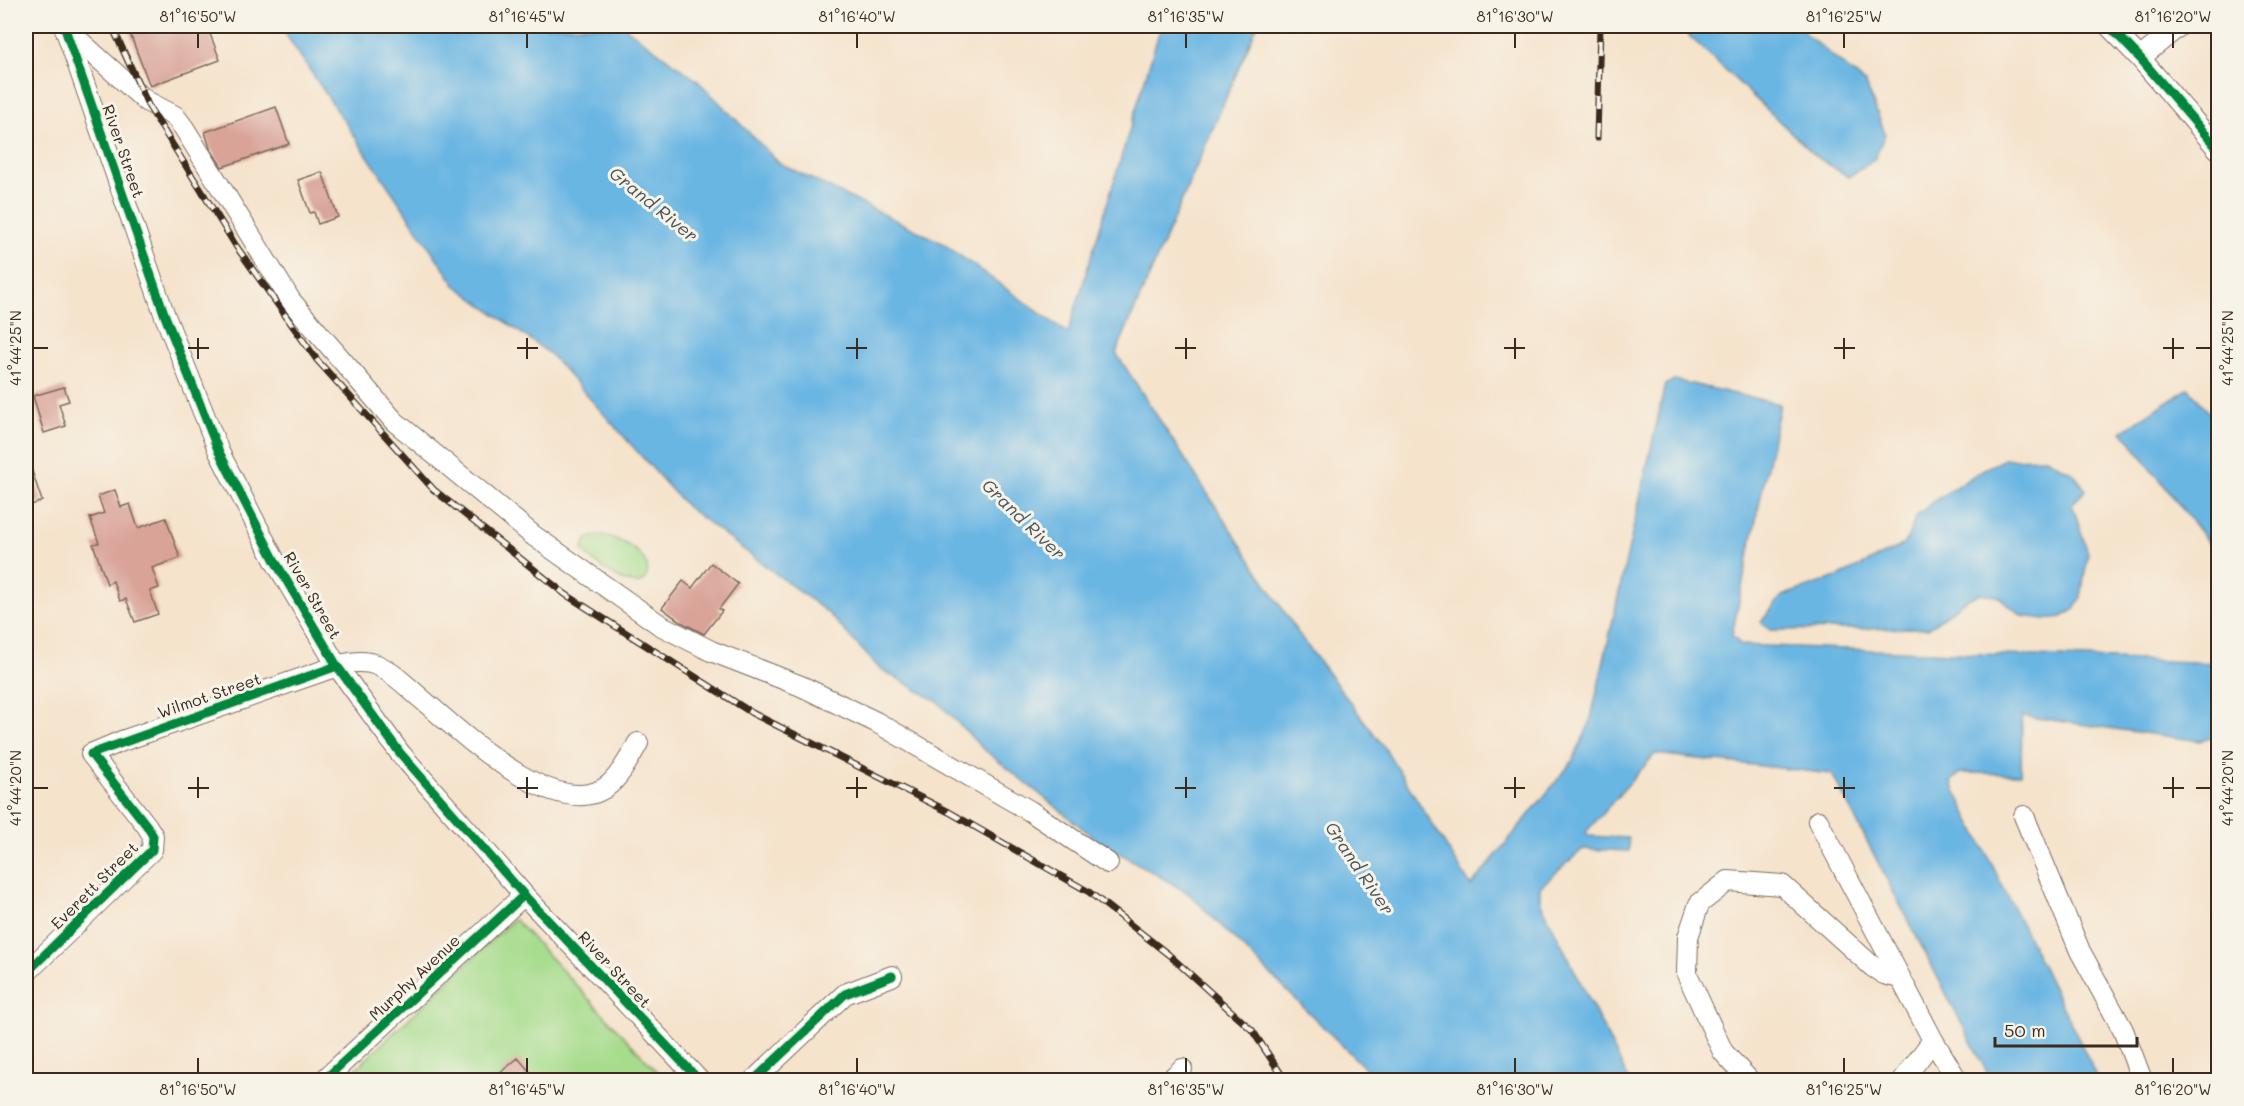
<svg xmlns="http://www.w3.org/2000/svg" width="2244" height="1106" font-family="Mali,sans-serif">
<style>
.green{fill:#a6dc8c;stroke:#708355;stroke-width:1.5}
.water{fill:#6bb6e3;stroke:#537080;stroke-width:1.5}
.building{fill:#d9a398}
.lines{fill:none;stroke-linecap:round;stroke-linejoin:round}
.minor-casing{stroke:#7c6b5b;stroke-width:22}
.minor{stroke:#fff;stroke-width:20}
.rail-casing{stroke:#3b2a1e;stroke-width:7}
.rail{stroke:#f7f3e8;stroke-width:4.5;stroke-dasharray:14;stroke-linecap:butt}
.cycleway-casing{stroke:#f7f3e8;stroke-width:13}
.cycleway{stroke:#00873e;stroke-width:9}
.ticks{fill:none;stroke:#3b2a1e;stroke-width:2}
.labels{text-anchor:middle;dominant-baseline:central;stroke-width:6;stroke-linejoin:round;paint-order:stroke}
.street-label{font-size:16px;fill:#3b2a1e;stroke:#f7f3e8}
.water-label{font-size:18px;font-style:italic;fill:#495459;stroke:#f7f3e8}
.neatline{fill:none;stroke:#3b2a1e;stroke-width:2}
.ticks-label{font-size:15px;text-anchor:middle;fill:#3b2a1e}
</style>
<rect width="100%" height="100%" fill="#f7f3e8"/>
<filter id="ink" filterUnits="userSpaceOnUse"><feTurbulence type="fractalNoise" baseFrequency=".0167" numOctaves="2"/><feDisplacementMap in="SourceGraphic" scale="12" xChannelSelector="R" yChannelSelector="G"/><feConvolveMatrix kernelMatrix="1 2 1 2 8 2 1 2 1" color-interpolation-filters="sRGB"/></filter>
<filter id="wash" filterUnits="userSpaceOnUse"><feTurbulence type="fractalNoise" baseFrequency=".008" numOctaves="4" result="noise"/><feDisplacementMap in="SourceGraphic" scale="24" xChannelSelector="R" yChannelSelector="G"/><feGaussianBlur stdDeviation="1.35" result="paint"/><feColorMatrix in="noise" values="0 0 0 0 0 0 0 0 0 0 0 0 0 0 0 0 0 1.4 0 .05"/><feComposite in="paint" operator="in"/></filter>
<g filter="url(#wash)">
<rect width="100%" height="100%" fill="#f5e3cc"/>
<!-- green -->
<path class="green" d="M601,535c19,2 60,24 42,47 -18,7 -47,-18 -60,-31 -1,-12 8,-15 18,-16z
M514,919l151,161h-321z"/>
<!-- water -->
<path class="water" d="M280,26h343l75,55 81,82 163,80 126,90 93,-307h96l-141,327 184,283 84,111 87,139 101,-124 18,-39 75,-338 9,-5 106,24 -48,231 8,10 478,18v73l-17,5 -179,-25 -1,58 -61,-1 -9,9 148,298h-108l-159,-306 -177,-20 -69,78 2,4 40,2 1,13 -46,-2 -43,38v14l89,179h-252l-189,-187 -91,-53 -116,-93 -43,-45 -59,-34 -51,-55 -142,-107 -136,-152 -95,-69z
M1679,26h117l70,58 19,50 -11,26 -25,17 -31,-19z
M2189,388l29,36v131l-96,-124z
M2046,458l27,15 13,17 -14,14 16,49 -7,44 -7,13 -12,7 -16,2 -24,-3 -23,-19 -18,-4 -15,7 -38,28 -158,2 -9,-8 21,-26 58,-20 65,-32 12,-29 17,-14 50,-32 21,-10z"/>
<g id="blocks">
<!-- building -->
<path class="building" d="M127,26h80l13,34 -70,26z
M276,107l13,37 -67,23 -12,-19 -5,-16z
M322,172l16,45 -20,7 -4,-12 -4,1 -12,-33z
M64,387l5,14 -10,3 7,22 -22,7 -11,-37z
M28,459l14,42 -16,6v-47z
M115,490l6,17 9,-3 8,24 28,-10 14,40 -28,10 7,20 -9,3 8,23 -23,8 -9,-23 -6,2 -7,-20 -6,3 -14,-40 6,-1 -9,-25 14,-5 -6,-17z
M711,563l27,21 -19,25 3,2 -18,23 -23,-12 -19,-14 21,-27 9,7z
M518,1058l19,22h-29l-7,-8z"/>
</g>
</g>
<g filter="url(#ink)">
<use href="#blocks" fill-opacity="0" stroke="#7c6b5b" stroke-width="1.5"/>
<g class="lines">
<!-- minor casing -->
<g class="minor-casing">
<path id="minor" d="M2109,26l31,32 78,91
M64,27l82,74 29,15 9,12 107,173 103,120 140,115 126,89 51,26 90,35 75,36 154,89 78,52
M66,31l99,285 54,136 56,109 62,105 63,87 124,142 175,185
M2140,58l39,-32
M2024,816l56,135 43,79 19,50
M1818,821l115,219 24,40
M26,973l126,-123 1,-14 -6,-10 -56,-72 31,-13 215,-75c14,-4 26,-6 40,-1 18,8 32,24 47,36 37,32 137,126 186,83 12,-11 20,-27 28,-41
M324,1080l200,-185
M754,1080l91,-86 47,-18
M1170,1080l12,-11
M1749,1080l-26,-28 -36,-78 1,-37 11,-33 29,-23 54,4 91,82 11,7 16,4
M1903,1080l30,-40"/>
</g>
<!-- minor -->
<use href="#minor" class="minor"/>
<!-- rail casing -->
<g class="rail-casing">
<path id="rail" d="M112,26l37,81 87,139 81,114 117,130 131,104 187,119 197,99 140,80 80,63 83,75 33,50
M1597,138l3,-112"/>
</g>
<!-- rail -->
<use href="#rail" class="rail"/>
<!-- cycleway casing -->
<g class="cycleway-casing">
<path id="cycleway" d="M64,26l101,290 54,136 56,109 62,105 63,87 124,142 175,185
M2109,26l31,32 78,91
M26,973l126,-123 1,-14 -6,-10 -56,-72 246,-88
M324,1080l200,-185
M754,1080l91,-86 47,-18"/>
</g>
<!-- cycleway -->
<use href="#cycleway" class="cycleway"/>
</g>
</g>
<!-- ticks -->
<path class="ticks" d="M198,33v15M527,33v15M857,33v15M1186,33v15M1515,33v15M1844,33v15M2173,33v15M198,338v21M527,338v21M857,338v21M1186,338v21M1515,338v21M1844,338v21M2173,338v21M33,348h15M188,348h21M517,348h21M846,348h21M1175,348h21M1504,348h21M1834,348h21M2163,348h21M2196,348h15M198,777v21M527,777v21M857,777v21M1186,777v21M1515,777v21M1844,777v21M2173,777v21M33,788h15M188,788h21M517,788h21M846,788h21M1175,788h21M1504,788h21M1834,788h21M2163,788h21M2196,788h15M198,1058v15M527,1058v15M857,1058v15M1186,1058v15M1515,1058v15M1844,1058v15M2173,1058v15"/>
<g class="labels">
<!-- street labels -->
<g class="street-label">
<text transform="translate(124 151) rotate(71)">River Street</text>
<text transform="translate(313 595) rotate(60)">River Street</text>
<text transform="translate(209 695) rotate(-19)">Wilmot Street</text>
<text transform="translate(94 885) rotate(-45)">Everett Street</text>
<text transform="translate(615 969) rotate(47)">River Street</text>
<text transform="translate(414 977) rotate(-43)">Murphy Avenue</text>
</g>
<!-- water labels -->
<g class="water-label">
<text transform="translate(654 204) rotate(39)">Grand River</text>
<text transform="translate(1024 519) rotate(44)">Grand River</text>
<text transform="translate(1360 868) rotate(56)">Grand River</text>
</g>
</g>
<!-- margin -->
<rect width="2244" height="1106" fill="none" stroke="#f7f3e8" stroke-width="66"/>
<!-- scale -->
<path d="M1995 1037v9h142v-9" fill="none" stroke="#3b2a1e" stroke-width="3"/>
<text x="2004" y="1037" font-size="18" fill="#3b2a1e" stroke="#f7f3e8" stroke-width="4.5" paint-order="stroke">50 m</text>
<rect x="33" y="33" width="2178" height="1040" class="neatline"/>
<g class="ticks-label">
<text x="198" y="22">81°16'50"W</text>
<text x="527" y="22">81°16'45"W</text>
<text x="857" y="22">81°16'40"W</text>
<text x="1186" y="22">81°16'35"W</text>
<text x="1515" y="22">81°16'30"W</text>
<text x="1844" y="22">81°16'25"W</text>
<text x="2173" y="22">81°16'20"W</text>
<text transform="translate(16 348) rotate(-90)" y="5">41°44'25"N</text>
<text transform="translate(2228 348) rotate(-90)" y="5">41°44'25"N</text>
<text transform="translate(16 788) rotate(-90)" y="5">41°44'20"N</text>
<text transform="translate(2228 788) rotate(-90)" y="5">41°44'20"N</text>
<text x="198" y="1095">81°16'50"W</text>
<text x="527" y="1095">81°16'45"W</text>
<text x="857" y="1095">81°16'40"W</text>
<text x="1186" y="1095">81°16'35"W</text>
<text x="1515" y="1095">81°16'30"W</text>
<text x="1844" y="1095">81°16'25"W</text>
<text x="2173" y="1095">81°16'20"W</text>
</g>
</svg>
